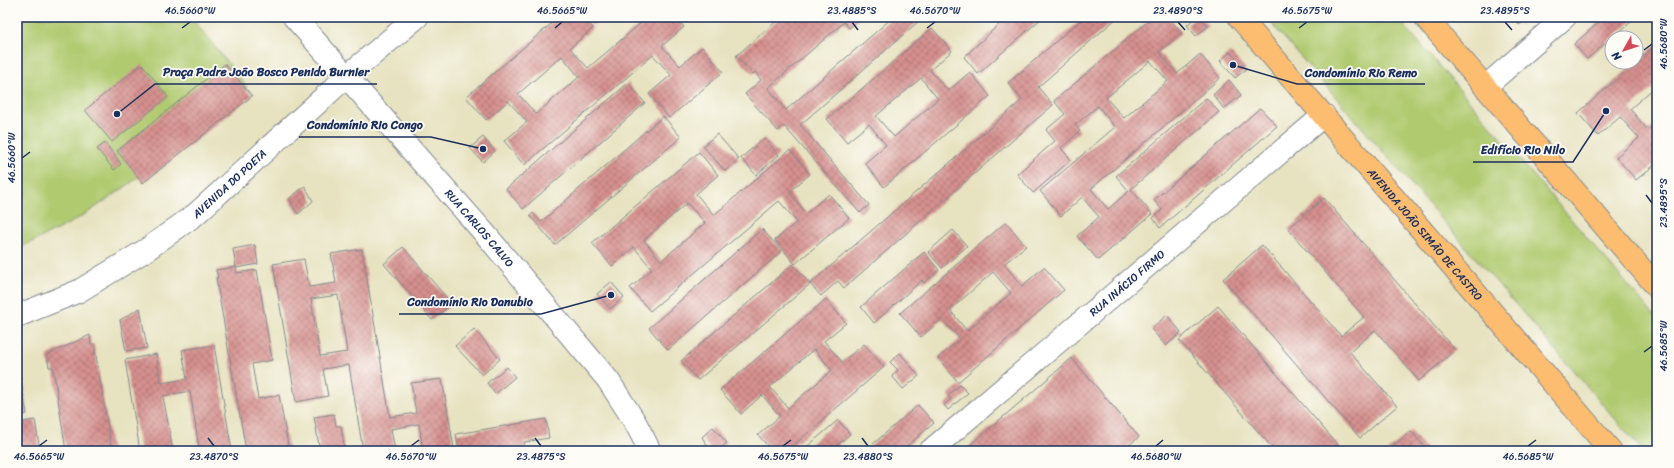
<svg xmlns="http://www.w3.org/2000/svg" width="1674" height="468" font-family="Sriracha,sans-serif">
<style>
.green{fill:#b0ca70;stroke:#667c67}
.building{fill:url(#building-cross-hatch);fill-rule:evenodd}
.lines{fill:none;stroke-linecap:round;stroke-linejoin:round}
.minor-casing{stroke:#81888f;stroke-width:24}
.major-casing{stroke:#81888f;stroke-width:24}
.minor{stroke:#fff;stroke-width:22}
.major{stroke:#fcbd6f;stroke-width:22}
.ticks{fill:none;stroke:#1b2f5e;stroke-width:1.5}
.labels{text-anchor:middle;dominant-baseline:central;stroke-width:3.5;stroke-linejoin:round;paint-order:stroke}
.street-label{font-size:11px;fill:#1b2f5e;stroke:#fdfcf7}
.leader{fill:none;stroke:#1b2f5e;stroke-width:1.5}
.callout-dot{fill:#1b2f5e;stroke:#fdfcf7;stroke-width:1.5}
.callout-label{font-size:12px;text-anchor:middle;font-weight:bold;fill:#1b2f5e;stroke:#fdfcf7;stroke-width:3.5;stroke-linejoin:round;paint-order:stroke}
.neatline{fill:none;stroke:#1b2f5e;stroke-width:1.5}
.ticks-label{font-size:10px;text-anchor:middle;fill:#1b2f5e}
</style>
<defs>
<pattern id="building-cross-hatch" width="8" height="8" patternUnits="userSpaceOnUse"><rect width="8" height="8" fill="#d6908e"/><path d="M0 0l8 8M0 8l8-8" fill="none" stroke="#ad7677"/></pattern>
</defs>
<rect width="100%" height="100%" fill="#fdfcf7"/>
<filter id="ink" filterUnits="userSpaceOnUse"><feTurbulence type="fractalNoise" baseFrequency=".025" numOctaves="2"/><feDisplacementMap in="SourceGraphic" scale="8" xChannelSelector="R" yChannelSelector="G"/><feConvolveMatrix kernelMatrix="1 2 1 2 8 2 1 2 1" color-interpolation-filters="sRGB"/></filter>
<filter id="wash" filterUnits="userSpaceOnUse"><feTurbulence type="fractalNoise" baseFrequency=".012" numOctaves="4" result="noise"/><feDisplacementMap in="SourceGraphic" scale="16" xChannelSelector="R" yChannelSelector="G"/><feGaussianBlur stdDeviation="0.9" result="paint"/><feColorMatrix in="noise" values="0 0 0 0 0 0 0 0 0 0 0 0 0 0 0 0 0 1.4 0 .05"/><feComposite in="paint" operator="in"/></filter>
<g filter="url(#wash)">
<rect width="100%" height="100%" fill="#e7e2c0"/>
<!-- green -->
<path class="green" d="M17,17h174l56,70c-50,44 -101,88 -157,124 -23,15 -48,26 -73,38z
M1266,17h131l260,302v132h-14z"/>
<g id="blocks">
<!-- building -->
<path class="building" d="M559,17h24l10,11 -23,20 18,20 60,-51h28l8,10 -22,19 18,20 22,-19 21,25 -54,46 -20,-24 22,-19 -18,-20 -129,110 -20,-24 23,-19 -19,-21 -22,19 -20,-23zM562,56l17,21 -43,37 -18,-20z
M588,17h17l-10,8z
M781,17h81l-13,11 -5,-6 -76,66 18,22 107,-93h24l3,3 -120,105 69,80 -9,8 -76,-87 -6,5 -33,-37 16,-14 -6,-8 -2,2 -17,-18z
M1007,17h36l-65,57 -14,-17z
M1084,17h34l-80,70 15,18 -209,183 -6,-7 -17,15 -11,-12 212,-184 -14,-17z
M1153,17h15l14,16 -23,19 18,22 23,-20 20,24 -129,111 17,20 21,-18 -13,-15 90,-78 13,14 -88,77 21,25 -54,46 -21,-24 22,-19 -17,-20 -21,19 -21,-25 75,-64 -17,-21 -23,19 5,6 -19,17 10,12 -38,33 -16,-19 38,-33 -9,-11 19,-16 -11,-13zM1150,61l18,20 -44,37 -18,-20z
M1196,17h5l7,9 -12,10 -9,-11z
M1514,17h18l-13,8z
M1605,17h32l-50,42 -13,-15z
M932,28l20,23 -22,19 18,21 22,-19 20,24 -106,91 -19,-24 21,-18 -17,-21 -22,18 -20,-23zM921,78l17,21 -44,38 -18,-21z
M1657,44v41l-27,24 18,21 9,-8v41l-21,17 -20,-23 23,-19 -19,-21 -22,19 -20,-23z
M1230,52l16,17 -11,9 -15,-17z
M142,64l26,33 -56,45 -27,-32z
M225,64l27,32 -109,87 -26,-32z
M1229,80l12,15 -17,14 -11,-14z
M628,83l17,20 -122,106 -17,-20z
M1260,108l17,18 -117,102 -7,-10 9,-8 -8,-10z
M663,116l18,21 -126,108 -25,-29 3,-3 8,9z
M717,134l22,25 -14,12 -22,-25z
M483,137l12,14 -12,11 -13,-14z
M764,138l15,17 -23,20 -15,-17z
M105,143l16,21 -7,6 -17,-21z
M790,150l20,24 -21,18 17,21 23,-19 20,24 -54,46 -20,-24 22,-18 -18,-21 -129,110 -20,-23 22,-19 -18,-22 -22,19 -20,-23 107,-91 19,23 -22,19 18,21zM687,203l18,20 -44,38 -17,-21z
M305,186l8,15 -15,13 -9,-15z
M1324,198l131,152 -36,31 -44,-51 -25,22 47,54 -37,32 -137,-159 39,-34 79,91 23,-19 -76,-88z
M1006,222l20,24 -22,18 18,22 22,-19 20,23 -106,92 -20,-24 22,-19 -18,-20 -21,18 -21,-24zM993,272l18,21 -44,38 -17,-21z
M762,229l20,22 -114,99 -19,-22z
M953,230l14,16 -25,22 -14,-16z
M255,245l3,19 -22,4 1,5 20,-3 15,90 -20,4 6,35 21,-4 10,56h-43l-30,-173h2l-2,-8 20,-3 -3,-18z
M403,247l49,57 -20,16 -48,-56z
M362,249l28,168 26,-4 -5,-30 31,-4 12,69 -31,3 -4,-27 -28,5 4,22h-32l-14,-86 -26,4 5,27 -32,6 -23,-138 31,-5 5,28 27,-4 -5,-29zM338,295l9,57 -27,4 -9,-57z
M924,252l15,18 -15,13 -2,-3 -48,43 -13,-16z
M793,264l17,20 -112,96 -17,-19z
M611,282l13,15 -14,12 -13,-15z
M826,299l20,24 -22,18 18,21 22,-18 20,23 -97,84h-15l-14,-16 22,-19 -18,-21 -21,19 -21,-24zM814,349l18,21 -44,38 -18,-21z
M1218,306l125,145 4,-3 2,3h-74l-96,-111z
M140,308l7,40 -21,3 -6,-31z
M1167,315l14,17 -15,14 -15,-17z
M474,329l26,30 -18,16 -27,-29z
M90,335l1,9h3l18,107h-46l-13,-84h-4l-2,-12z
M214,345l18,106h-48l15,-3 -9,-57 -27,5 10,55h-33l-15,-91 31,-6 5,29 26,-4 -5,-29z
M900,353l19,23 -16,13 -11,-13 6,-6 -8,-8z
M1072,358l67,79 -17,14h-148l-5,-5z
M507,367l8,10 -20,17 -8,-11z
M17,374h3l7,40 -10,2z
M960,385l8,8 -20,17 -4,-5 7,-6 -3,-4z
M918,405l16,18 -33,28h-36z
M334,414l2,12h5l4,25h-25l-6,-34z
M546,419l3,19 -25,4 1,7 -16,2h-50l-3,-17z
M35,420l5,31h-23v-28z
M838,420l12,14 -19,17h-29z
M713,427l14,16 -10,8h-6l-9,-14z
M1411,431l17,20h-41z"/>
</g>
</g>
<g filter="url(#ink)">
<use href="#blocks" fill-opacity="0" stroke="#81888f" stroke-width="1"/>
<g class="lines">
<!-- minor casing -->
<g class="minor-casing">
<g id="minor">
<path id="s1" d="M294,17l193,219 121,144 27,42 15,29"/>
<path d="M1485,87l80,-70"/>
<path id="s2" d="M17,316l62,-25 67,-41 50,-36 150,-137 71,-60"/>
<path id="s3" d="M930,451l394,-336"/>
</g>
</g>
<!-- major casing -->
<g class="major-casing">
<g id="major">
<path id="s4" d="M1239,17l372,434"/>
<path d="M1425,17l232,270"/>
</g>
</g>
<!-- minor -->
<use href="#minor" class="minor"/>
<!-- major -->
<use href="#major" class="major"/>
</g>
</g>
<!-- ticks -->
<path class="ticks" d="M852,22l6,8M1178,22l7,8M1505,22l7,8M182,28l8,-6M555,28l7,-6M927,28l8,-6M1299,28l8,-6M1644,50l8,-6M22,158l8,-6M1646,195l6,8M1644,352l8,-6M208,438l6,8M535,438l6,8M862,438l6,8M39,446l8,-6M411,446l8,-6M783,446l8,-6M1156,446l7,-6M1528,446l8,-6"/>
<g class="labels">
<!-- street labels -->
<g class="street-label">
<text stroke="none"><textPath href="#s2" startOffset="252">AVENIDA DO POETA</textPath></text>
<text stroke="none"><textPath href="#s1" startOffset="281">RUA CARLOS CALVO</textPath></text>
<text stroke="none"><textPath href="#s4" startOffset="286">AVENIDA JOÃO SIMÃO DE CASTRO</textPath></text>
<text stroke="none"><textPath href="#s3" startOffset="259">RUA INÁCIO FIRMO</textPath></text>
</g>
</g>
<!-- callouts -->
<path class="leader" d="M117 114L155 84H377M1233 65L1297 84H1425M483 149L431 137H299M1606 111L1573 162H1473M611 295L541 314H399"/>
<g class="callout-dot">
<circle cx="117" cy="114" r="4"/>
<circle cx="1233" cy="65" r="4"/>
<circle cx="483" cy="149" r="4"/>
<circle cx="1606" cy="111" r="4"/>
<circle cx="611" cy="295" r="4"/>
</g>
<g class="callout-label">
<text x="266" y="76">Praça Padre João Bosco Penido Burnier</text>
<text x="1361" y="77">Condomínio Rio Remo</text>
<text x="365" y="129">Condomínio Rio Congo</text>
<text x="1523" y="154">Edifício Rio Nilo</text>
<text x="470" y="306">Condomínio Rio Danubio</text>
</g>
<!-- margin -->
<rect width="1674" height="468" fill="none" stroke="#fdfcf7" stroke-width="44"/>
<!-- north arrow -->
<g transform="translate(1624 50) rotate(231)"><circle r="19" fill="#fdfcf7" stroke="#a3aaba"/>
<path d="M0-3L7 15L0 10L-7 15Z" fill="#d1495b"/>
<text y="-6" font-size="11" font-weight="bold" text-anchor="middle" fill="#1b2f5e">N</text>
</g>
<rect x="22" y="22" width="1630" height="424" class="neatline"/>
<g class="ticks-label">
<text x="190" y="14">46.5660°W</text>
<text x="562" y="14">46.5665°W</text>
<text x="852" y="14">23.4885°S</text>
<text x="935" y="14">46.5670°W</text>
<text x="1178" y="14">23.4890°S</text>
<text x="1307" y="14">46.5675°W</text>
<text x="1505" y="14">23.4895°S</text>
<text transform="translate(1663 44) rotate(-90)" y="4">46.5680°W</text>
<text transform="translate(11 158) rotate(-90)" y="4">46.5660°W</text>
<text transform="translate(1663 203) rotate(-90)" y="4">23.4895°S</text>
<text transform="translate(1663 346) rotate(-90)" y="4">46.5685°W</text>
<text x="39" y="460">46.5665°W</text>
<text x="214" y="460">23.4870°S</text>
<text x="411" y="460">46.5670°W</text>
<text x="541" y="460">23.4875°S</text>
<text x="783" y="460">46.5675°W</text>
<text x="868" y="460">23.4880°S</text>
<text x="1156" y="460">46.5680°W</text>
<text x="1528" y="460">46.5685°W</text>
</g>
</svg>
